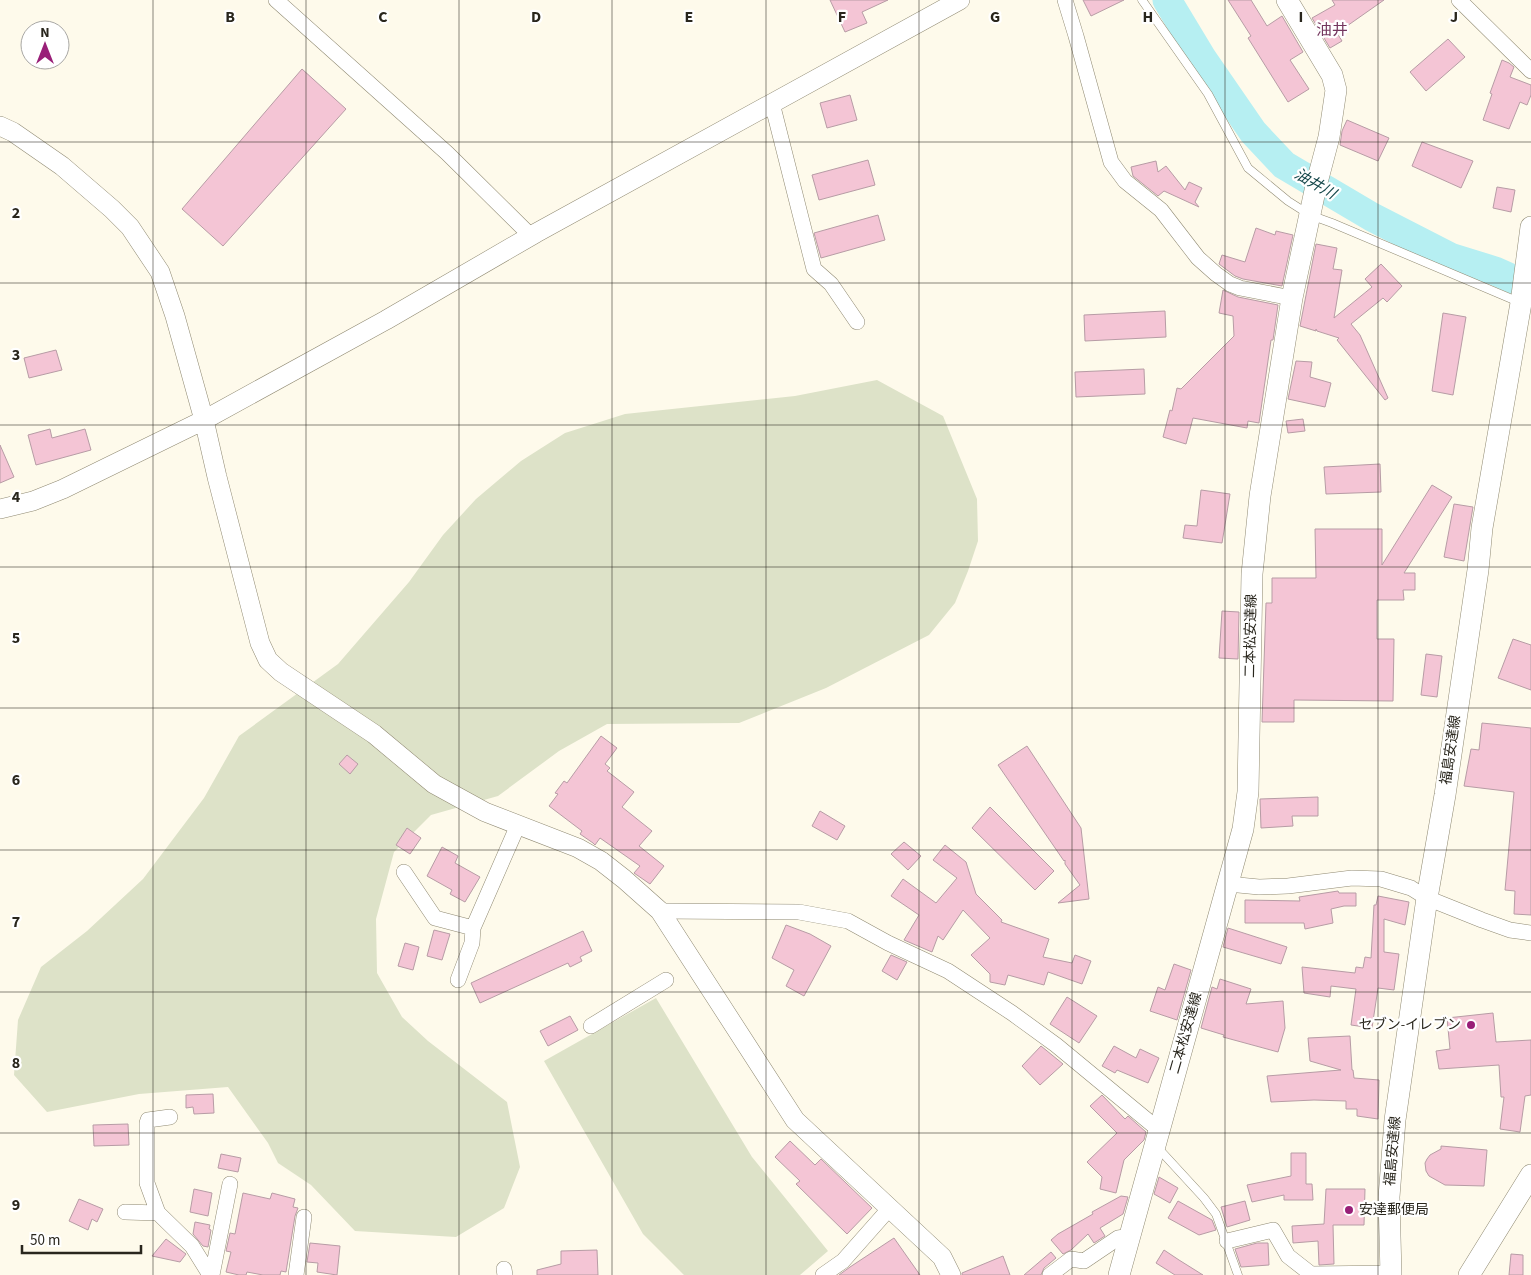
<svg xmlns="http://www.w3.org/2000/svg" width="1531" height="1275" font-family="'Source Sans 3','Noto Sans JP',sans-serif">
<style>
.green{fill:#dde2c8}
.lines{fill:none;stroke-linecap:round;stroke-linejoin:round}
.river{stroke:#b6eff2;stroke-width:29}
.building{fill:#f4c5d5;stroke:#b79ca5}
.service-casing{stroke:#908a73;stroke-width:9}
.minor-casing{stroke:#908a73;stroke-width:16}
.tertiary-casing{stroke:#908a73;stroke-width:20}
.secondary-casing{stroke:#908a73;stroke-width:22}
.service{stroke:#fff;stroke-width:8}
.minor{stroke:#fff;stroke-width:15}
.tertiary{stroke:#fff;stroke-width:19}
.secondary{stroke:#fff;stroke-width:21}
.grid{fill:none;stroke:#29261d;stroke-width:1;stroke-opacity:0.55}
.poi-dot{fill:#991f78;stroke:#fff;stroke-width:2}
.labels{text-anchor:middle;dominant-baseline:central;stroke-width:4.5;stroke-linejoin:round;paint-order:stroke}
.street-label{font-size:14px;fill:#29261d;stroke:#fff}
.poi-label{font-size:14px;fill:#29261d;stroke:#fff;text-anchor:end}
.water-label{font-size:15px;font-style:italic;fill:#16484b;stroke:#fff}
.quarter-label{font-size:16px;fill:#74375f;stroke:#fff}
.grid-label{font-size:16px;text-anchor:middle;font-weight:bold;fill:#29261d;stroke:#fff;stroke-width:4.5;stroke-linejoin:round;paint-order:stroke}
</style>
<rect width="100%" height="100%" fill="#fefaeb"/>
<!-- green -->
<path class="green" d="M877,380l66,36 34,83 1,42 -10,30 -13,32 -26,32 -103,53 -87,35 -132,1 -48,27 -61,45 -67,19 -37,37 -18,67 1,54 25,44 26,24 79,61 13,65 -16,41 -48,29 -101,-6 -44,-46 -33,-22 -10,-20 -40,-56 -89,7 -92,18 -33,-37 4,-55 23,-53 46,-36 56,-52 61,-81 35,-62 99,-72 71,-82 34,-47 33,-36 45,-38 44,-28 60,-19 170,-18z
M656,998l96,159 76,94 -28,24h-116l-41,-41 -99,-173z"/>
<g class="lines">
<!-- river -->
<path class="river" d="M1167,0l35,58 51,74 31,33 88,52 78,40 45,14 36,16"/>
</g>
<!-- building -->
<path class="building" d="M830,0h58l-26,12 5,11 -22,9z
M1083,0h41l-33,16z
M1228,0h23l16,26 15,-10 21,36 -13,8 19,29 -21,13 -40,-64 3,-2z
M1332,0h52l-47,33 5,8 -12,7 -18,-30 23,-13z
M1448,39l17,18 -39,34 -16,-19z
M1502,60l7,3 5,4 -4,10 21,8v10l-4,10 -7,-3 -11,27 -26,-9 9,-26 -2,-1z
M302,69l44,40 -123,137 -41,-37z
M850,95l7,25 -30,8 -7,-25z
M1347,120l42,18 -11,23 -38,-16 2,-14z
M1422,142l51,19 -12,27 -49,-22z
M868,160l7,25 -56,15 -7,-25z
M1156,161l2,11 8,-6 19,24 4,-8 13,6 -7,14 4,5 -35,-16 -6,5 -25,-20 -2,-9z
M1497,187l18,3 -4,22 -18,-4z
M878,215l7,25 -64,18 -7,-25z
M1256,228l19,7 1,-4 17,4 -11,51 -39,-7 -8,-3 -16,-12 3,-9 23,7z
M1316,244l21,4 -4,21 9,1 -8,48 38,-31 -7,-8 16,-15 21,22 -15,16 -4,-4 -32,26 9,11 28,63 -3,2 -48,-60 2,-2 -22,-7 -1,-2v2l-16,-5z
M1223,290l15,7 40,8 -5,35h-2l-12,83 -11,-2 -1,7 -54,-10 -7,26 -23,-7 7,-27 2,1 5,-23 4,1 53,-53 -1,-20 -14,-3z
M1165,311l1,26 -81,4 -1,-26z
M1443,313l23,4 -13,78 -21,-4z
M56,350l6,20 -33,8 -5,-20z
M1296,361l16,1 -2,15 21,6 -6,24 -37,-8z
M1144,369l1,25 -69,3 -1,-25z
M1303,419l2,12 -17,2 -2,-12z
M50,429l2,9 33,-9 6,21 -55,15 -8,-30z
M0,445l14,32 -14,6z
M1380,464l1,28 -55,2 -2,-27z
M1432,485l20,12 -48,76h11v17h-12l1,10h-27v39h17l-1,62 -99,-1v22h-32l4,-119h6v-25h44l-1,-49h67v36z
M1201,490l29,4 -8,49 -39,-5 2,-13 12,1z
M1454,504l19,3 -9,54 -20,-4z
M1222,611l17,1 -1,47 -19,-1z
M1513,639l18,6v45l-33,-12z
M1426,654l16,2 -5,41 -16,-2z
M1482,723l49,5v187l-17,-1 1,-23 -10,-1 9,-98 -50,-6 7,-37 8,1z
M601,736l16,12 -12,16 5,4 -3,3 27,21 -12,15 30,24 -13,15 25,20 -14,18 -16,-11 6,-7 -40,-28 -5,7 -2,-2 -13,-9 2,-3 -33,-25 9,-12 -3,-1 9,-12 3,2z
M1027,746l54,82 8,71 -31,4 22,-18 -15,-21v-4l-1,1 -66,-96z
M347,755l11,9 -8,10 -11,-10z
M1318,797v19h-26l1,10 -32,2 -1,-29z
M990,807l64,64 -19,19 -63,-62z
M820,811l25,15 -8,14 -25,-14z
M407,828l14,10 -11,16 -14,-9z
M904,842l17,14 -13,14 -17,-16z
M945,845l21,17 10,32 26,26 -1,2 48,17 -6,18 29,6 3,-8 16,6 -9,23 -34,-12 -4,13 -36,-10 -3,10 -15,-3v-8l-19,-19 19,-17 -27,-28 -20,30 -5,-4 -6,16 -28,-12 15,-25 -28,-19 12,-17 33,24 21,-25 -24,-18z
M442,847l16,9 -3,7 25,14 -15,25 -15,-8 2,-4 -25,-14z
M1338,891l1,2h17v13h-12l-13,3 2,14 -28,6 -1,-6h-59v-23l55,1 -1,-4z
M1378,896l31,6 -4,23 -21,-6v33l15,2 -5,36 -16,-2 -6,40 -21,-3 5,-36 -25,-3 -1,11 -26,-4 -2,-26 53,6 1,-6 7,1 2,-11 6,1 3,-53h2z
M786,925l24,9 21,12 -27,50 -18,-10 8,-16 -22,-12z
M1228,928l59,19 -6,17 -58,-17z
M434,930l16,4 -8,26 -15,-4z
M583,931l9,20 -12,6 2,4 -12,6 -2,-4 -88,40 -9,-20z
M405,943l14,4 -6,23 -15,-4z
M891,955l16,7 -10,18 -15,-9z
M1174,964l17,6 -14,50 -27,-9 8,-24 7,3z
M1220,979l31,10 -5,15 37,-3 2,27 -7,24 -55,-15 1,-2 -23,-7 11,-41 5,2z
M1067,997l30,19 -18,27 -29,-19z
M1493,1013l3,29 35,-2v55l-6,1 -5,36 -20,-3 4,-32h-3l-2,-32 -60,4 -3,-18 14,-2 -3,-31z
M570,1016l8,14 -30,16 -8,-15z
M1350,1036l2,34h1l1,8 25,2 -1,39 -21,-3v-7h-11v-8l-32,-1 -43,2 -4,-26 74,-6 -31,-9 -2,-23z
M1041,1046l22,18 -23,21 -18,-19z
M1114,1046l22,12 4,-9 19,9 -11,25 -31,-13 -2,3 -13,-7z
M213,1094l1,19 -20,1 -1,-7 -7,1v-13z
M1102,1095l23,24 3,-3 18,16 -2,8 -20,20 -8,33 -16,-4 2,-12 -15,-15 30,-29 -27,-27z
M128,1124l1,21 -35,1 -1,-21z
M790,1141l25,24 6,-6 51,49 -25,26 -51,-50 4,-3 -25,-24z
M1441,1146l46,4 -3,36 -39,-1 -16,-9 -3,-5 -1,-8 2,-4 3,-4 11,-6z
M1291,1153h15v31h6l1,16h-29v-5l-32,7 -5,-17 44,-9z
M221,1154l20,4 -3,14 -20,-4z
M1159,1177l19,11 -8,15 -16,-9z
M194,1189l18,4 -4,23 -18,-4z
M1326,1189h39l-1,36h-31l1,39 -15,1 -1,-24 -25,2 -1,-17 32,-2z
M243,1193l27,6 2,-6 23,6 -2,8 5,1 -3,8 -9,56 -5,-1 -1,4h-17l-16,-3 -1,3h-7l-13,-3 5,-20 -5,-1 4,-18 5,1z
M1121,1196l7,1 -5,17 -23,14 5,8 -11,7 -6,-9 -17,16 -8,4 -12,-14 7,-6 35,-20 -1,-2z
M79,1199l24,10 -6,13 -5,-3 -4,11 -19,-9z
M1178,1201l34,19 4,10 -17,5 -31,-17z
M1245,1201l5,19 -23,7 -6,-20z
M195,1222l15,3 -1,4 2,1 -3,17 -5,-1 -10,-12z
M894,1238l26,37h-81l11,-8z
M166,1239l20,15 -6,8 -28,-6z
M310,1243l30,3 -3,29 -20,-3 1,-9 -11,-1z
M1257,1243h11l1,22 -28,2 -6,-18z
M597,1250l1,25h-61v-5l24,-6v-13z
M1164,1250l15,10 24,15h-28l-19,-12z
M1051,1252l5,6 -12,10 -3,7h-17z
M1511,1254l12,1v20h-14z
M1003,1256l7,19h-48v-2z"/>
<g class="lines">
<!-- service casing -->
<g class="service-casing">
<path id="service" d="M1142,0l66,94 40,74 40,33 22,14 22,8 187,79
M1158,1148l46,50 12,16 22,61"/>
</g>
<!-- minor casing -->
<g class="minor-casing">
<path id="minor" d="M276,0l171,153 84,83
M1065,0l11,36 35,126 14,19 36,29 37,48 18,16 14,10 10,4 52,10
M1459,0l72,71
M772,103l42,166 17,15 26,38
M404,872l31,46 38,10
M1228,884l31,3 29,-1 64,-8 29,1 30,9 16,10 55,22 28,10 21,3
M660,911l139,1 49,9 40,22 60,28 64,42 44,32 103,85
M458,980l14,-37 1,-15 45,-103
M591,1026l75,-46
M170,1117l-22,3 -1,3v60l11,30 34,33 18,29
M125,1212l33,1
M1227,1241l46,-11 15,26 23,18 80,-1
M504,1269l1,6
M212,1275l18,-91
M296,1275l8,-58
M823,1275l20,-14 46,-52
M1050,1275l21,-16 13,2 34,-23 13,-2"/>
</g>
<!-- tertiary casing -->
<g class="tertiary-casing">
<path id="tertiary" d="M0,126l13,6 49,34 50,43 18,18 30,45 15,44 29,104 13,57 43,166 8,17 13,12 93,62 60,50 51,28 93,36 23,13 23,18 36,32 135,209 147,137 9,18
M0,509l33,-8 30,-12 141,-69 182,-100 150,-87 424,-233"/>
</g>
<!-- secondary casing -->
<g class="secondary-casing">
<path id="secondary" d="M1119,1275l124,-446 5,-37 4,-218 8,-78 32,-198 24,-112 13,-49 7,-47 -4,-15 -45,-75
M1391,1275l-2,-78 6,-77 32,-222 18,-103 33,-225 4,-42 39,-225 10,-76
M1469,1275l62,-100"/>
</g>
<!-- service -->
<use href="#service" class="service"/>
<!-- minor -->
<use href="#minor" class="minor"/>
<!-- tertiary -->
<use href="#tertiary" class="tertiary"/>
<!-- secondary -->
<use href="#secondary" class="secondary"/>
</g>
<!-- grid -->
<path class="grid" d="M153,0v1275M306,0v1275M459,0v1275M612,0v1275M766,0v1275M919,0v1275M1072,0v1275M1225,0v1275M1378,0v1275M0,142h1531M0,283h1531M0,425h1531M0,567h1531M0,708h1531M0,850h1531M0,992h1531M0,1133h1531"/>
<!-- markers -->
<g class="poi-dot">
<circle cx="1471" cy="1025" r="5"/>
<circle cx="1349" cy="1210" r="5"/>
</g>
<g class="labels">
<!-- street labels -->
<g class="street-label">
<text transform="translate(1251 636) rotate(-89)">二本松安達線</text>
<text transform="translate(1451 750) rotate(-82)">福島安達線</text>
<text transform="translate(1186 1033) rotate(-74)">二本松安達線</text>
<text transform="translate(1393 1151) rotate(-85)">福島安達線</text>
</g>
<!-- poi labels -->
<g class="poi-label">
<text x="1461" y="1025">セブン-イレブン</text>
<text x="1359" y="1210" text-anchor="start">安達郵便局</text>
</g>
<!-- water labels -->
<g class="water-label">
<text transform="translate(1315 184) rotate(30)">油井川</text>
</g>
<!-- quarter labels -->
<g class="quarter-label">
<text x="1332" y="30">油井</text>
</g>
</g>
<g class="grid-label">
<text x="230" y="22">B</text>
<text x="383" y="22">C</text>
<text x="536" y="22">D</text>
<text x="689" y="22">E</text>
<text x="842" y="22">F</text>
<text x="995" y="22">G</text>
<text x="1148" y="22">H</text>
<text x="1301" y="22">I</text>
<text x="1454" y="22">J</text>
<text x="16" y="218">2</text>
<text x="16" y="360">3</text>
<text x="16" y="502">4</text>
<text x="16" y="643">5</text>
<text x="16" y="785">6</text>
<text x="16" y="927">7</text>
<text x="16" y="1068">8</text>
<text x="16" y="1210">9</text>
</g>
<!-- north arrow -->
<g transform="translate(45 45)"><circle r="24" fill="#ffffff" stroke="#a9a8a5"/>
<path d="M0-4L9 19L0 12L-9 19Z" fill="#991f78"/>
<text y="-8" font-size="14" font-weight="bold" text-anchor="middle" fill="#29261d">N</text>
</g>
<!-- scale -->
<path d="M22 1245v8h119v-8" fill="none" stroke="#29261d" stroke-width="2.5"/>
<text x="30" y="1245" font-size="15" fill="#29261d" stroke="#ffffff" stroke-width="4" paint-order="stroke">50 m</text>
</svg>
